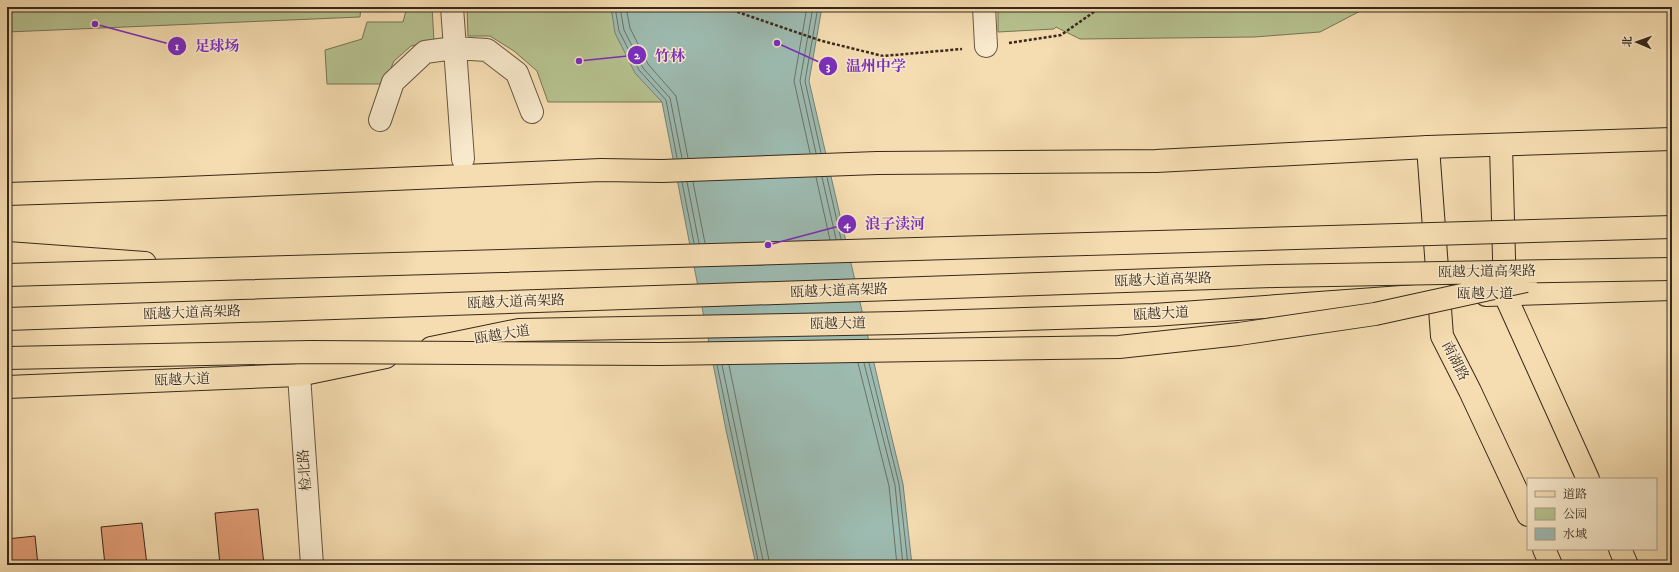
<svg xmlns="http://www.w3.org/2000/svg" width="1679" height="572" font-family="'IM FELL DW Pica','Noto Serif SC',serif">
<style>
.green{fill:#b6c290;stroke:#777656}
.water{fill:#9dbbb1;stroke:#758175}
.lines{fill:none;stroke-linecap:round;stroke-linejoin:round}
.shore{stroke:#6a7266;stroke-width:1}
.building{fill:#e49e77;stroke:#38291b}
.minor-casing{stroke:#675640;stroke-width:24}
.major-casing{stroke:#38291b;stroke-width:24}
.highway-casing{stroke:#38291b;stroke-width:24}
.path{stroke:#38291b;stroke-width:2.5;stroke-dasharray:3 2;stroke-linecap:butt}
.minor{stroke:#f8e9cc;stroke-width:22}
.major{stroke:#f5ddb1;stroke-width:22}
.highway{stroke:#f5ddb1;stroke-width:22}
.highway-bridge-casing{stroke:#38291b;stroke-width:24;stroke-linecap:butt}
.highway-bridge{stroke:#f5ddb1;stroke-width:22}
.labels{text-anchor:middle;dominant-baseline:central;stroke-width:3;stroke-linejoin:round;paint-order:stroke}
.street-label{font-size:14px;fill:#38291b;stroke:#f8e9cc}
.leader{fill:none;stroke:#7b2cbf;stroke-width:1.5}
.callout-dot{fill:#7b2cbf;stroke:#f8e9cc;stroke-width:1.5}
.mark-label{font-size:12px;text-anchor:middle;font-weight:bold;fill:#fff}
.callout-label{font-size:15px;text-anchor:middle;font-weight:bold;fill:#7b2cbf;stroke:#f8e9cc;stroke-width:3;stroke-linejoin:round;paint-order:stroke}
</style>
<rect width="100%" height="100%" fill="#f5ddb1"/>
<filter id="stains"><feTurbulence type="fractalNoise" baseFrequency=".005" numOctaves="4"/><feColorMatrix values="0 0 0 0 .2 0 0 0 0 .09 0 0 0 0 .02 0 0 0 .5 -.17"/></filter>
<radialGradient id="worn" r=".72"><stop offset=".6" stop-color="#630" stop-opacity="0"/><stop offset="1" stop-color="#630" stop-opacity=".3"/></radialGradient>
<!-- green -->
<path class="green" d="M7,7h354l-1,10 -353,15z
M407,7h25l2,34 -23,5 -17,15 -10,23h-57l-2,-34 37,-11 5,-17h36z
M467,7h143l12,38 40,57h-114l-11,-31 -23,-20 -24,-15h-22z
M998,7h370l-48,25 -66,5 -174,2 -24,-12 -2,2 -56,3z"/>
<!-- water -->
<path class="water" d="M611,7h211l-13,74 71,308 23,95 9,81h-156l-30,-135 -64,-328 -27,-29 -20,-40z"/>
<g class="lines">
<!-- shore -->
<path class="shore" d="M615,7l4,24 20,39 27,30 11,58
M620,7l4,23 19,38 27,30 12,60
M626,7l4,21 18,36 28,32 12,62
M807,7l-13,74 16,72
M813,7l-13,74 16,72
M818,7l-13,74 16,72
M816,177l14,63
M822,177l14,62
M827,177l14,62
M682,182l12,61
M687,182l12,61
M693,182l12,61
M858,363l31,123 8,79
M864,363l31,122 8,80
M869,363l30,121 9,81
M717,365l42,200
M722,365l42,200
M729,365l41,200"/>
</g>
<!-- building -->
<path class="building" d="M258,509l6,56h-44l-5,-52z
M142,523l5,42h-42l-4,-38z
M35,536l3,29h-31v-26z"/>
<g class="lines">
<!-- minor casing -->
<g class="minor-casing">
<path id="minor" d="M452,7l11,152
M984,7l2,39
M380,120l13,-38 32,-30 29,-4 33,2 30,23 15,39
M299,375l13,190"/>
</g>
<!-- major casing -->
<g class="major-casing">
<path id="major" d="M1501,146l4,149 83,184
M1428,147l14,189 28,55 58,124
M1544,549l7,16
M1620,549l7,16"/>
</g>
<!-- highway casing -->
<g class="highway-casing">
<path id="highway" d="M7,194l154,-5 440,-19 61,1 215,-8 279,-2 272,-14 244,-8
M7,253l138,10
M1486,295l186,-6
M431,348l88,-18 380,-7 255,-8 276,-20
M7,387l292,-12 87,-18"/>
</g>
<!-- path -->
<path class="path" d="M723,7l99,34 61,15 79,-7
M1009,43l52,-8 40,-28"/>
<!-- minor -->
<use href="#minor" class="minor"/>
<!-- major -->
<use href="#major" class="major"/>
<!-- highway -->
<use href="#highway" class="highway"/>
<!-- highway-bridge casing -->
<g class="highway-bridge-casing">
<path id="highway-bridge" d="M7,275c555,-17 1110,-30 1665,-48
M7,319l1268,-43 397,-7
M7,358l304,-6 350,2 458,-7 120,-13 136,-20 151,-33"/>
</g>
<!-- highway-bridge -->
<use href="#highway-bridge" class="highway-bridge"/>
</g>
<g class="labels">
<!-- street labels -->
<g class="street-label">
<text transform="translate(1487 272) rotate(-1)">瓯越大道高架路</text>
<text transform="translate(1163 280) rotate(-2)">瓯越大道高架路</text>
<text transform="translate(839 291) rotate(-2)">瓯越大道高架路</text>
<text x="1485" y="294">瓯越大道</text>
<text transform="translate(516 302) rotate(-2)">瓯越大道高架路</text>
<text transform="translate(192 313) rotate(-2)">瓯越大道高架路</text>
<text transform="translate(1161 314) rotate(-3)">瓯越大道</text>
<text transform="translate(838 324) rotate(-1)">瓯越大道</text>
<text transform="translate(502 335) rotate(-9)">瓯越大道</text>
<text transform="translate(1455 361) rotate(63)">南湖路</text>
<text transform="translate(182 380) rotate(-2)">瓯越大道</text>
<text transform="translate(305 470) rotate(-94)">检北路</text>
</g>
</g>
<!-- callouts -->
<path class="leader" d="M95 24L177 46M579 61L637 55M777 43L828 66M768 245L847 224"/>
<g class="callout-dot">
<circle cx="95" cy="24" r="4"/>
<circle cx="579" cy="61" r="4"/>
<circle cx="777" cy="43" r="4"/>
<circle cx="768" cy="245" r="4"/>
<circle cx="177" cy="46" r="10"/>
<circle cx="637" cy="55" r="10"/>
<circle cx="828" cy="66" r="10"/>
<circle cx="847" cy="224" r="10"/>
</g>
<g class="mark-label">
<text x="177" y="50">1</text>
<text x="637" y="59">2</text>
<text x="828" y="70">3</text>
<text x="847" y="228">4</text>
</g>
<g class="callout-label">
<text x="217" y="51">足球场</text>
<text x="670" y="61">竹林</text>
<text x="876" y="71">温州中学</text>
<text x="895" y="229">浪子渎河</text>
</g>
<!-- margin -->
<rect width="1679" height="572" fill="none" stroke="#f5ddb1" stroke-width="24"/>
<rect x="8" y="8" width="1663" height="556" fill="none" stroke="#38291b" stroke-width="2"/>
<rect x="12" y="12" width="1655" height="548" fill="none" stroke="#38291b"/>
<!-- legend -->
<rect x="1527" y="478" width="130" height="72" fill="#f8e9cc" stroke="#ab9c85"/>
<rect x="1535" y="491" width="20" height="6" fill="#f5ddb1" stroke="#ab9c85"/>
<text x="1563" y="498" font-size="12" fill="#38291b">道路</text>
<rect x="1535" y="508" width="20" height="12" fill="#b6c290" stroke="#ab9c85"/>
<text x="1563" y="518" font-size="12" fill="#38291b">公园</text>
<rect x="1535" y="528" width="20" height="12" fill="#9dbbb1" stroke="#ab9c85"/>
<text x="1563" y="538" font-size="12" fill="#38291b">水域</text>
<!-- north arrow -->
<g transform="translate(1637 42) rotate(272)" stroke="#f8e9cc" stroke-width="3" paint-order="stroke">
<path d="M0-3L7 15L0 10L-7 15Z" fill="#38291b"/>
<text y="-6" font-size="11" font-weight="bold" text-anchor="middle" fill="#38291b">北</text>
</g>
<rect width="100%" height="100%" filter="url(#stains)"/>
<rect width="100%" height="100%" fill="url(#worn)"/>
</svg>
